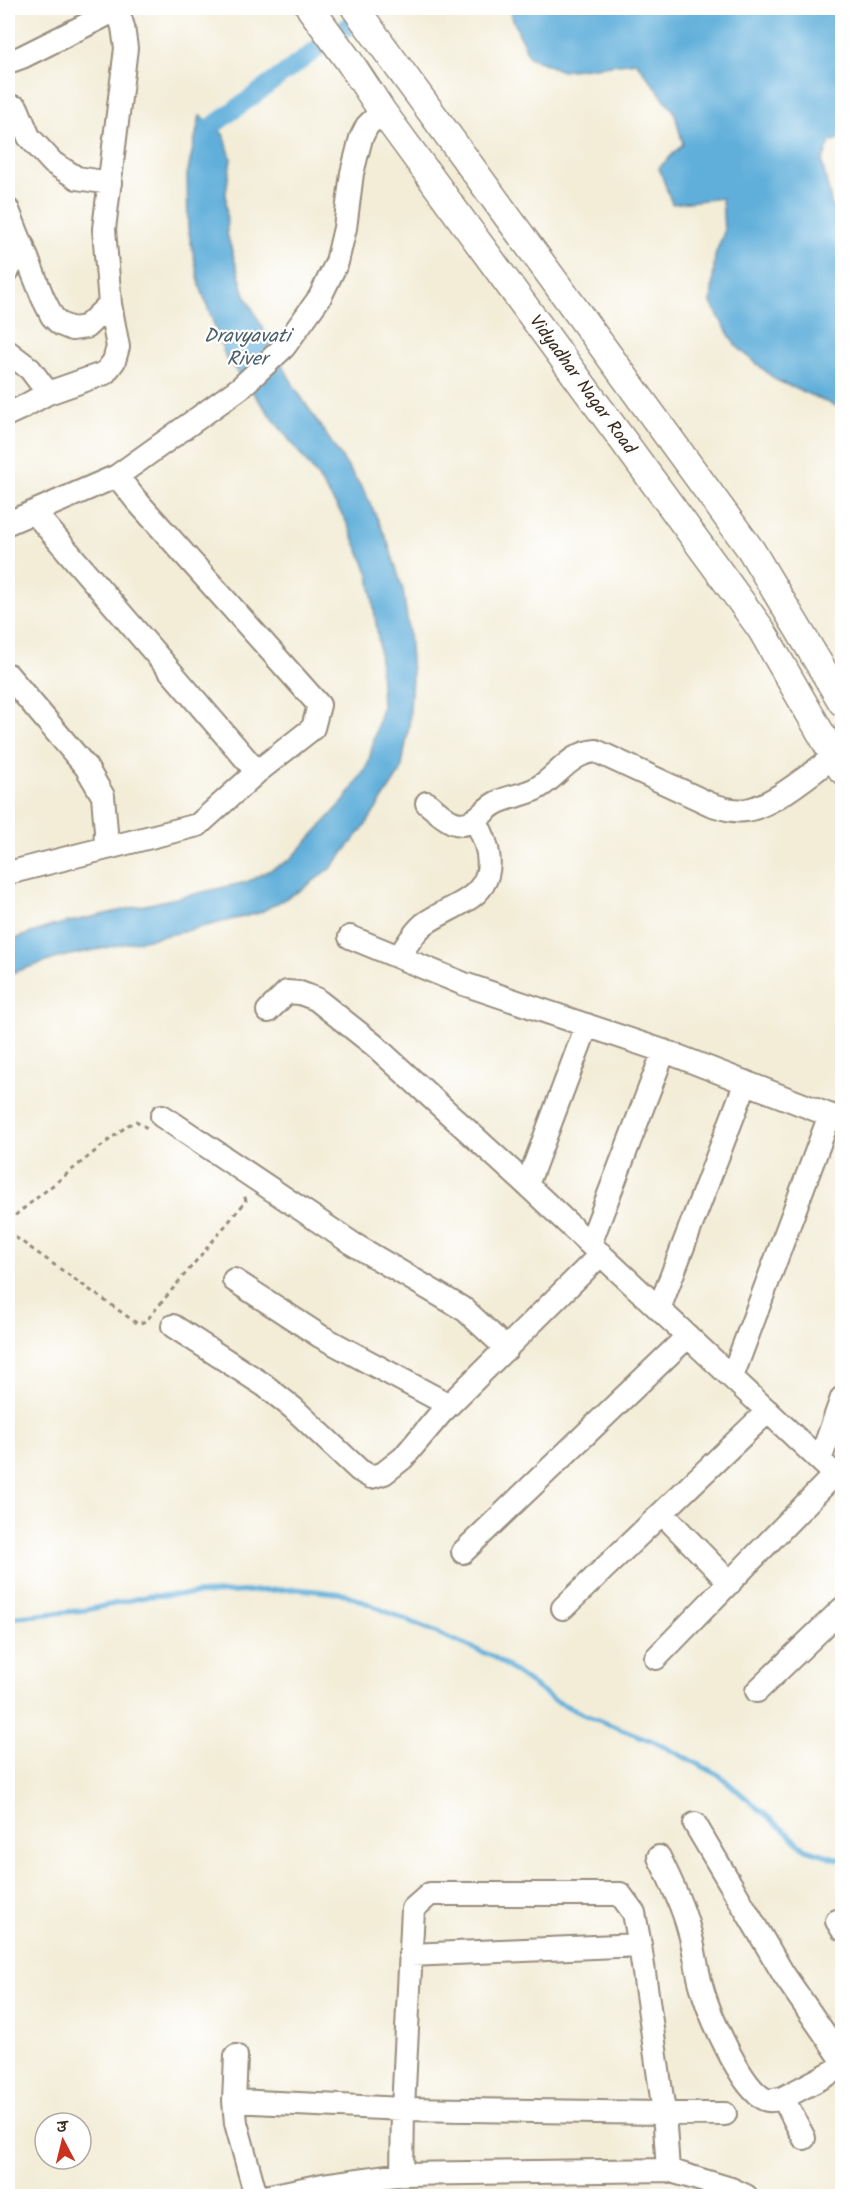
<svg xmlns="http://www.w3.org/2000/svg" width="850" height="2204" font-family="Kalam,'Playpen Sans Deva',sans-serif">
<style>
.water{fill:#60afda;stroke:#4e6c7c;stroke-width:1.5}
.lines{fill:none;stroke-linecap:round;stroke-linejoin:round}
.stream{stroke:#60afda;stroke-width:5}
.canal{stroke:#60afda;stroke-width:18}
.minor-casing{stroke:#978c7b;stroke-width:26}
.major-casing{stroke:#978c7b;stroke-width:30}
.path{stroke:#978c7b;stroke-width:3;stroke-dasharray:4.5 4.5;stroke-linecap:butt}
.minor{stroke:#fff;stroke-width:22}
.major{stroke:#fff;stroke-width:27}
.labels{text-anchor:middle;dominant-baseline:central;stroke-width:4.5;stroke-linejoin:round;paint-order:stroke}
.street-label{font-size:18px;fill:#3b2a1e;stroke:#fff}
.water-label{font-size:20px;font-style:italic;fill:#4a5f69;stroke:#fff}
</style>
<rect width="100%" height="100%" fill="#fff"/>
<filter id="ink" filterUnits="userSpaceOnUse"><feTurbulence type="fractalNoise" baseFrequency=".0167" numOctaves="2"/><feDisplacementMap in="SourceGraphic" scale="12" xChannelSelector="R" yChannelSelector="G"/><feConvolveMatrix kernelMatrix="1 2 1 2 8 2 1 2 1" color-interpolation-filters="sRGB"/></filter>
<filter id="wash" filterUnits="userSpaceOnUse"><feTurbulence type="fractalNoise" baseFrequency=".008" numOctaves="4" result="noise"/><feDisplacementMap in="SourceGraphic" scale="24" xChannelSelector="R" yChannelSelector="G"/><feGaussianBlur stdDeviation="1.35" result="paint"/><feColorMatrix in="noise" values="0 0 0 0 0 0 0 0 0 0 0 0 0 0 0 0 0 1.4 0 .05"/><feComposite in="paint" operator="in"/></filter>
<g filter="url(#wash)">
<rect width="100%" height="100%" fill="#f3edd8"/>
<!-- water -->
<path class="water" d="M508,8h334v130l-12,4 -8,20 10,44 10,9v192h-4l-62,-27 -41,-35 -24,-42 4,-48 9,-23 -2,-34 -50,6 -13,-36 24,-24 -9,-33 -38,-49 -74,9 -33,-14z
M200,116l15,8 10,13 6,22 -5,34 1,41 18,61 50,93 71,106 21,46 16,50 6,43 3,42 -3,51 -8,45 -36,55 -34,42 -30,22 -42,23 -82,20 -116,24 -53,17v-33l44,-15 195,-44 43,-22 55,-60 23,-36 14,-57 -3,-63 -10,-70 -24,-55 -30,-46 -89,-115 -26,-72 -12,-58 -1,-53z"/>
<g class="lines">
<!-- stream -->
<path class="stream" d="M8,1618l78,-8 63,-14 149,-7 47,5 149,63 58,42 33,16 70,27 64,33 87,74 36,11"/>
<!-- canal -->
<path class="canal" d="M215,124l158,-116"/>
</g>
</g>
<g filter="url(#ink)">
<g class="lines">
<!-- minor casing -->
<g class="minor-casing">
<path id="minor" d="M8,62l14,-5 96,-48
M8,106l9,2 12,29 24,26 24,15 33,5
M8,210l35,88 9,18 8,8 12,5 14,-2 24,-23
M8,270l15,-24
M8,352l22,17 18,24
M8,414l13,-6 27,-15 57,-20 9,-12 4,-14 -8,-43 -6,-75 22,-181 -3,-21 -6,-19
M34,512l223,260
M8,523l109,-47 123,-88 44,-41 36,-50 17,-35 8,-34 7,-55 9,-35 6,-12 15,-15
M8,675l78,92 17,29 3,35 -1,17
M427,803c14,11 28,29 47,17 8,-5 14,-13 22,-17 12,-7 29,-7 43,-16 21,-13 31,-34 57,-36l114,53c12,4 24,8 37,6 29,-6 62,-36 87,-53
M8,873l190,-48 59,-53 56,-44 6,-23 -183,-205 -19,-24
M350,937l114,47 211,71 167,65
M399,957c8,-12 14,-24 25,-33 13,-9 28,-15 41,-23 34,-20 26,-53 10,-81
M268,1011l19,-19 13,1 16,6 58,46 153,140 315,296
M162,1116l191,128 112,66 42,39
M527,1185l60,-160
M590,1244l74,-193
M234,1280l86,56 129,69
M659,1309l87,-227
M173,1326l91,59 29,23 66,62 12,7 13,-4 19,-15 38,-45 160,-159
M732,1377l98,-262
M820,1460l22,-62
M662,1513l68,70
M463,1552l225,-216
M563,1608l205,-197
M656,1658l179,-184
M757,1691l85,-82
M695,1824l89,151 58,84
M659,1857c12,24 23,47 30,73 6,19 7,39 13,58 7,26 37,94 59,109 6,5 14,3 22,1l59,-31
M837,1921l5,8
M410,1955l230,-10
M236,2056l-2,45 2,22 20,73
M783,2098l21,40
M234,2101l169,8 322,5
M402,2174l1,-65 10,-200 17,-15h190l14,19 6,32 24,167 4,58
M269,2196l54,-11 79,-11 266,-4 63,19 15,7"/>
</g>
<!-- major casing -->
<g class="major-casing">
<g id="major">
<path id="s1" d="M310,8l39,53 33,50 379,518 81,141"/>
<path d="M355,8l396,542 91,152"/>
</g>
</g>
<!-- path -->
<path class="path" d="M8,1221l120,-96 8,-4 11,7
M8,1232l130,92 8,-3 100,-120 -2,-7"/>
<!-- minor -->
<use href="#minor" class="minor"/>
<!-- major -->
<use href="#major" class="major"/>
</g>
</g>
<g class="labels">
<!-- street labels -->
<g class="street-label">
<text stroke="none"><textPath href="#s1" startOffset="465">Vidyadhar Nagar Road</textPath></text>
</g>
<!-- water labels -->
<g class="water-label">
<text x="247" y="337">Dravyavati<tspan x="247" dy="23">River</tspan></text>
</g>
</g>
<!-- margin -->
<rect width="850" height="2204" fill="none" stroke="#fff" stroke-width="30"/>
<!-- north arrow -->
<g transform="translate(63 2141) rotate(353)"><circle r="28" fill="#ffffff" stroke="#b1aaa5" stroke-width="1.5"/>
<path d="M0-4.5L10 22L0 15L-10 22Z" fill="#c8321e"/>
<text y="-9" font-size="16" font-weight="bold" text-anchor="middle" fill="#3b2a1e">उ</text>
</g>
</svg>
